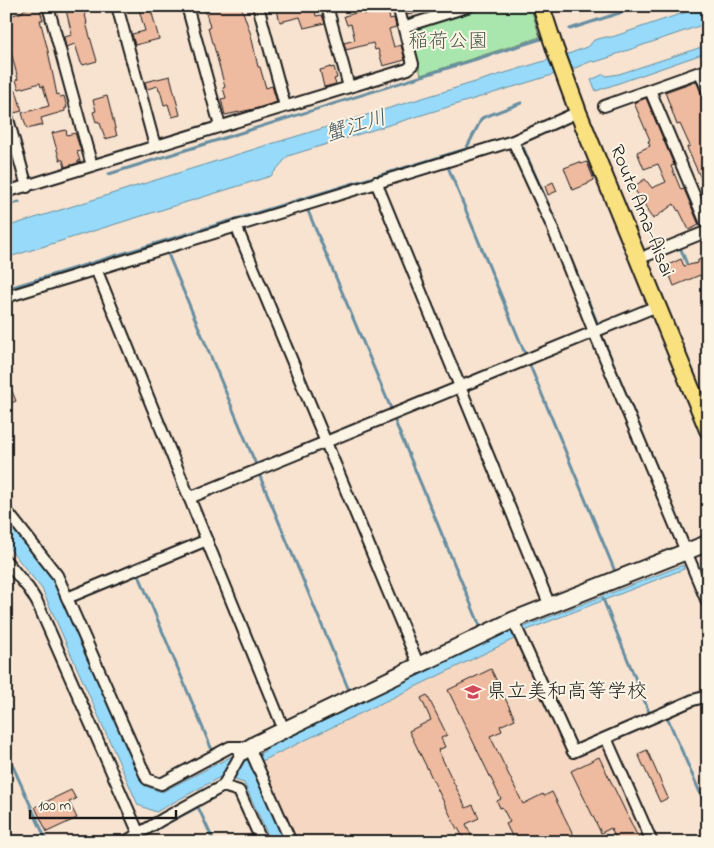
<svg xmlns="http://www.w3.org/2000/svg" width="714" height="848" font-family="'Indie Flower','Klee One',sans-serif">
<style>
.built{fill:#f5d7c2}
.green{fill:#a8e6ad;stroke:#628164}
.water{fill:#97daf9;stroke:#668ea1}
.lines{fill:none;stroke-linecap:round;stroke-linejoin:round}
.stream{stroke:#668ea1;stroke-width:3}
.building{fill:#eebaa0;stroke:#1c1c1c}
.street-casing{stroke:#1c1c1c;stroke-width:14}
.secondary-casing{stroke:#1c1c1c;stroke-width:19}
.primary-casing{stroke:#1c1c1c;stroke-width:20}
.street{stroke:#fcf5e5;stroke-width:10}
.secondary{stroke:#fcf5e5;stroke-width:15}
.primary{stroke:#fae180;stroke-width:16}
.labels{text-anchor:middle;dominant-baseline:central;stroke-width:4;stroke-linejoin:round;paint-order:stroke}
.park-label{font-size:20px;fill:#465948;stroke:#fcf5e5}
.street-label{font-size:20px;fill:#1c1c1c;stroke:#fcf5e5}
.poi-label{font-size:20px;fill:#1c1c1c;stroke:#fcf5e5;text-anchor:start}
.water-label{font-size:21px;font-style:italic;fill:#41555e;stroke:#fcf5e5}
</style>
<rect width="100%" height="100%" fill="#f8e3d0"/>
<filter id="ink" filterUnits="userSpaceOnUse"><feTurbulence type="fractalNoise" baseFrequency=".02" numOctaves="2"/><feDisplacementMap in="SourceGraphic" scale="10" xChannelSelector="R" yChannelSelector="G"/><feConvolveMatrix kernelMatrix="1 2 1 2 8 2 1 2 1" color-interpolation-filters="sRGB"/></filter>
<g filter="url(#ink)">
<!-- built -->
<path class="built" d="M514,639h4l54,120 33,-15 44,98h-355l-36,-79z"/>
<!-- green -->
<path class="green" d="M482,6h48l10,31 -119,38 -11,-44 3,-3z"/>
<!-- water -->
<path class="water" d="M704,6h4v17l-94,32v1l-19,6 -3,-1 -17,7 -287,88 -17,20 -265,82v-31l255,-80 310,-94 18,-7 5,-6 12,-3h6z
M708,45v7l-112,39 -5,-11 13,-6 2,2 13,-2z
M6,520l48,61 91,205 17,6 70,-36 18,5 37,81h-16l-27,-59 -22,-7 -66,36 -18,-7 -96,-216 -36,-45z
M683,565l1,4 -162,63 -1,-4z
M509,630l4,2 2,4 -1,3 -254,123 -3,-5 4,-2 -1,-2 5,-2 -1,-2z"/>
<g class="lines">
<!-- stream -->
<path class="stream" d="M570,29l71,-23
M523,147l33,75
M448,167l78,189
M109,174l435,-136
M6,206l13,-4
M308,211l84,200
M558,228l39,94
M680,247l8,20
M168,254l89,213
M6,289l460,-140 16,-31 39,-15
M602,336l61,147
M529,363l85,206
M394,419l86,207
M259,474l89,214
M138,573l74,177
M603,599l46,113
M668,719l40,92
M6,751l41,91
M147,835l15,-9 36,-19 16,35
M111,842l5,-3"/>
</g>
<!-- building -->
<path class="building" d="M36,6h3l4,14h-3l8,31 9,44 2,-1 1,3 4,-1 3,12h-2v3l-24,7 2,7 -16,4 -5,-16 27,-7 -6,-20 -2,1 -1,-4 -21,6 -3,-9 2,-1 -8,-31 -4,1v-32l17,-5v-2z
M65,6h18l4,17h-1l11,38 -14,4 -1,-2h-1l-6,-19 -9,3 -2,-10 8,-2z
M138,6h12l9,33 -24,6 -3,-11 13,-3z
M204,6h37l10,29 7,32h2l6,21 6,-2 5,16 -23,7 -29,6 -4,-16 5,-1 -3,-10 2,-1 -12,-44h-1l-4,-15 2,-1z
M276,6h38l2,10 6,-1 3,8 -21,5 -4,-11 -20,5z
M406,6h23l1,3 -22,6z
M381,10l1,4 6,-2 2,7 4,-1 2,9 -7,2 5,18 7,-2 4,15 -22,6 -5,-17 -3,1 -2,-7 -27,7 -2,-7 11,-3 -4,-16 -4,1 -3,-9 20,-5 1,4z
M331,67v1l3,-1 3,11 -3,1 2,5 -12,3 -4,-17z
M170,76l10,39 -8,2 -4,-13 -4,1 -4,-15h-1l-1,-4 -11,3 -2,-7z
M696,81l12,26v87l-20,-44 -1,-3 3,-1 -10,-22 -3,1 -12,-33z
M16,90l6,21 -8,2 -6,-21z
M107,96l10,40 -12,3 -5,-16h-1l-1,-2 -2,1 -3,-10 3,-1 -3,-11z
M646,98l28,67 -3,1 10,24 3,-1 15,36 -10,5 -10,-20 -1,1 -4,-7 -21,15 -6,-8 1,-1 -15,-23 12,-8 7,9 14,-6 -8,-18 -14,5 -7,-17 13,-6 -2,-5 2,-1 -16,-37z
M66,130l1,5 8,-2 6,18 -4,1 3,9h-2v2l-13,4 -2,-7h-3l-1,-3 -7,-24z
M580,162l1,2 6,-2 7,18 -6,3v1l-15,6 -9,-22z
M553,182l4,9 -9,4 -3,-9z
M708,258v37h-3l-5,-20 -26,11 -8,-20 15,-7 3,7 14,-3v-3z
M6,376l10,25 -10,4z
M491,669l24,50 -15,7 2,5 -12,5 33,68 20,-10 1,2 8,-4 25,50h-57l-3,-6 -4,2 -7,-14 4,-2 -8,-15 -2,1 -3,-7 4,-2 -53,-109z
M427,695l20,40 -6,3 4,9 -7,3 28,58 7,-3 6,13 -13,6 6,13 -7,4 -7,-13 -1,1 -48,-98 22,-11 -10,-22z
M647,750l21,48 -8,4 -22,-48z
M599,757l36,74 6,11h-24l-6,-14 -10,5 -30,-62z
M71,790l5,9 -7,3 8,16 -30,14 -12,-25z"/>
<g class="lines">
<!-- street casing -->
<g class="street-casing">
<path id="street" d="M48,6l44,160
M117,6l38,140
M187,6l33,120
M258,6l27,100
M327,6l22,81
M403,27l67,-21
M700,72l8,21
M650,90l58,138
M604,106l104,-37
M6,112l21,75
M513,141l38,83 43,108 114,272
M376,182l174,424
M6,192l402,-123 5,-5 -15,-58
M236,226l183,440
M648,255l60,-24
M96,269l188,461
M6,297l507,-156 65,-29
M189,498l468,-192
M6,510l51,65 90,204 14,5 69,-37h19l42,95
M6,561l23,28 8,13 102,232
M67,598l140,-58
M513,620l60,132 120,-52 15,-4
M606,738l46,104
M223,786l16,5 23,51
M125,842l38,-23 60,-33 19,-34"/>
</g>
<!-- secondary casing -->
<g class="secondary-casing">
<path id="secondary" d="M242,752l15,-9 256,-123 195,-77"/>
</g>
<!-- primary casing -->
<g class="primary-casing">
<path id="primary" d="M541,6l14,43 23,63 130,318"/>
</g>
<!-- street -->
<use href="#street" class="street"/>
<!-- secondary -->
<use href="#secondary" class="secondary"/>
<!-- primary -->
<use href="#primary" class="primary"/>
</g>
</g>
<!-- icons -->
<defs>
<g id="school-bare" transform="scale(1.35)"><path d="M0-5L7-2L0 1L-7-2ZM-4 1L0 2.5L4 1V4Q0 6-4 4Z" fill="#d1495b" stroke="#fcf5e5" stroke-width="2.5" paint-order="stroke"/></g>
</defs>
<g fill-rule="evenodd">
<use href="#school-bare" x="473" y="692"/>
</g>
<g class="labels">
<!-- park labels -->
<g class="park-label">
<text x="448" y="42">稲荷公園</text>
</g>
<!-- street labels -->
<g class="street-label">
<text transform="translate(641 211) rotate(68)">Route Ama-Aisai</text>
</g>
<!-- poi labels -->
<g class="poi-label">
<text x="487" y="692">県立美和高等学校</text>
</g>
<!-- water labels -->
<g class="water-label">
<text transform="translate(356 127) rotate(-17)">蟹江川</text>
</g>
</g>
<!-- margin -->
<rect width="714" height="848" fill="none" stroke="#fcf5e5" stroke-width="25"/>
<rect x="12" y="12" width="689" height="823" fill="none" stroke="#1c1c1c" stroke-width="2" filter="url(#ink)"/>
<!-- scale -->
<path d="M30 810v8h146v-8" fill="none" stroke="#1c1c1c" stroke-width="2.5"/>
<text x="38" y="810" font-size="15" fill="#1c1c1c" stroke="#fcf5e5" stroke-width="4" paint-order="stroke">100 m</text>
</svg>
